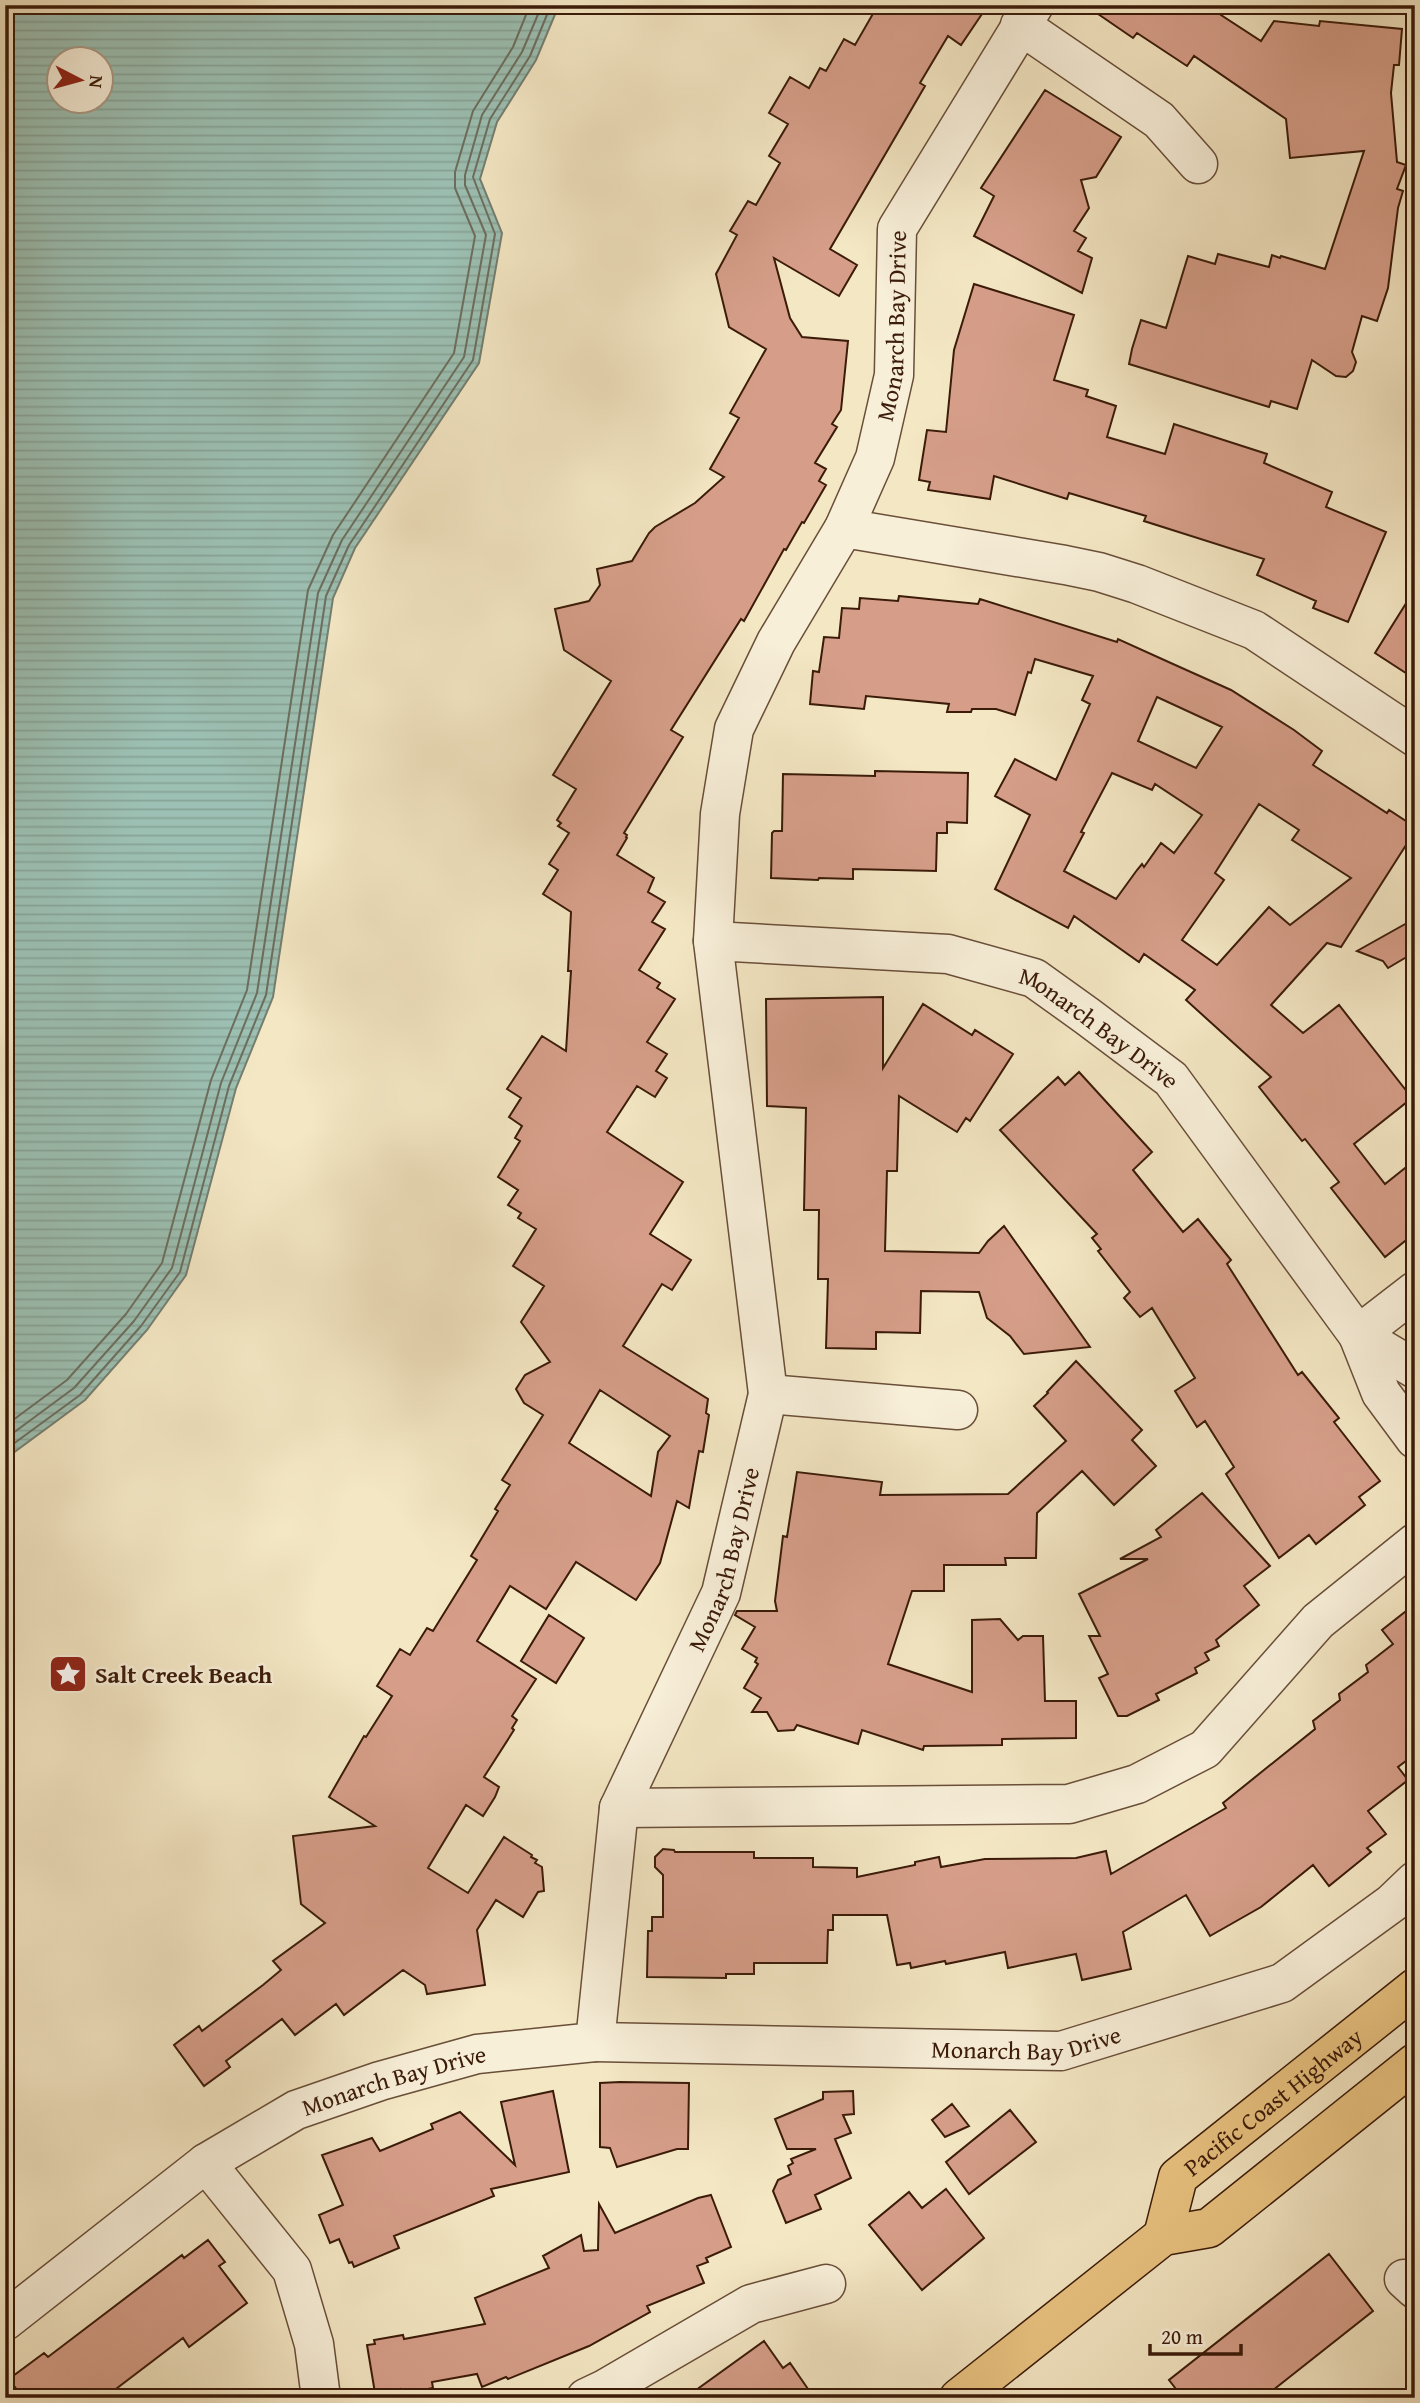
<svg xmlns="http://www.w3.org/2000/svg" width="1420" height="2403" font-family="'Gentium Book Plus',serif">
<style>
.water{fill:url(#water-rules);stroke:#757e6f;stroke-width:2;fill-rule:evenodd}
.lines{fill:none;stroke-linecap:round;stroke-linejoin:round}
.shore{stroke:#6c6e5e;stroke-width:2}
.building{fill:#d69e89;stroke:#3b1b09;stroke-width:2;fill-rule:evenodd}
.minor-casing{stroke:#694e38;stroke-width:41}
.highway-casing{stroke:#3b1b09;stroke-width:41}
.minor{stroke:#f8efd9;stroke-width:38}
.highway{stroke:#eac482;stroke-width:38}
.labels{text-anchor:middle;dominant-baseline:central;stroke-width:5;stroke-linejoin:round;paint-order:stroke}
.street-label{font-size:24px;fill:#3b1b09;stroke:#f8efd9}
.poi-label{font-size:24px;font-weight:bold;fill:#3b1b09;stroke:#f8efd9;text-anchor:start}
</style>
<defs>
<pattern id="water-rules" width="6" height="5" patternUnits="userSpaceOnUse" patternTransform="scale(1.75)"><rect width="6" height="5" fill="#9cc0b3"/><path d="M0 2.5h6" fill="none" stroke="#87a499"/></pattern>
</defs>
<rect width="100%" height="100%" fill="#f4e7c4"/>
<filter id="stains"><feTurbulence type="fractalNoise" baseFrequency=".00286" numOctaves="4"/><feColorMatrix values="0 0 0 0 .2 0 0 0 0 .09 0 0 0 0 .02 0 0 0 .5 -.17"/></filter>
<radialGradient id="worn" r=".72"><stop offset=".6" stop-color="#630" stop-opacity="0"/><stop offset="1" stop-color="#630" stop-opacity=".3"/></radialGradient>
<!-- water -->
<path class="water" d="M5,5h554l-23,55 -39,62 -17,57 22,54 -23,130 -124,185 -22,50 -60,399 -37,91 -50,187 -39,55 -62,70 -80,59zM60,60h42v42h-42z"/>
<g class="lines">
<!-- shore -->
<path class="shore" d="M5,1426l62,-46 59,-66 36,-51 49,-183 36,-90 61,-400 25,-55 121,-182 21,-117 -20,-48v-16l18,-61 40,-64 17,-42
M5,1439l69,-51 60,-67 38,-53 49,-185 36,-90 61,-400 24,-53 122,-183 22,-122 -21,-50v-10l17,-60 40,-63 20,-47
M5,1450l75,-55 61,-69 39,-54 49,-186 37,-91 60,-399 23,-51 124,-185 22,-126 -22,-57 17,-58 40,-63 21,-51"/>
</g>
<!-- building -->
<path class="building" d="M878,5h110l-27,40 -13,-9 -28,47 5,3 -95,163 27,16 -18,31 -65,-38 16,60 12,19 46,4 -7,69 -9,14 5,3 -22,36 11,6 -7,12 7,4 -22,38 -2,-1 -16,28 -2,-1 -40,72 -3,-2 -70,111 12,7 -59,96 3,2 -1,2 1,1 -10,17 37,23 -6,14 17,10 -13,20 13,7 -26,41 21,13 -3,5 18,11 -28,43 20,12 -11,17 11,7 -12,19 -18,-11 -30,46 76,50 -33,52 41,26 -19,30 -10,-6 -39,62 85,53 -2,14 3,2 -6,37 -4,-1 -10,57 -12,-7 -17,62 -24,37 -60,-38 -30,47 -36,-23 -33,55 59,38 -24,37 5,4 -5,8 2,2 -30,47 15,10 -4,10 -12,19 -17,-11 -38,63 40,25 36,-56 28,18 -1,2 6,3 -2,3 7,4 2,24 -6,1 -15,25 -27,-17 -19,30 8,55 -58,9 -2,-9 -22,-15 -59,45 -8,-11 -41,31 -13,-16 -56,42 4,6 -26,19 -30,-41 25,-19 3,5 61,-46 18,-15 -8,-9 52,-38 -24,-19 -8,-68 82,-10 -46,-29 35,-61 2,1 26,-41 -15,-10 23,-37 10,6 17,-27 6,3 44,-71 -6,-4 27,-45 -3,-2 15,-24 -8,-5 41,-65 -19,-12 -8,-14 9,-14 25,-13 -29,-40 23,-36 -31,-20 23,-37 -18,-11 3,-5 -13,-8 10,-15 -20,-13 22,-36 -5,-3 7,-12 -13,-9 12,-19 -14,-9 35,-53 24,15 5,-80h-3l3,-59 -28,-18 15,-24 -9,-6 20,-31 -11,-7 3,-3 -4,-3 19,-31 -23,-14 58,-94 -47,-31 -9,-41 34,-8 11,-16 -3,-16 35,-8 17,-28 6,-6 40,-24 29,-26 -14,-8 29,-51 -9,-5 36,-64 -37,-22 -13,-53 21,-39 -7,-4 18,-30 8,4 24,-42 -11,-7 19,-32 -19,-11 21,-36 19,11 11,-20 6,3 18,-32 11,6zM600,1390l70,46 -12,16 -7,44 -82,-53z
M1085,5h143l-7,10 40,26 13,-20 45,5 1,-5 82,8 -3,36h-5l-3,28 6,69 9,3 -9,24 6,2 -5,17 -10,80 -11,33 -15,-5 -10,36 4,10 -3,9 -7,6 -10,-1 -24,-16 -15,49 -26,-8 -2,6 -140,-43 3,-15 9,-29 25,8 22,-72 27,8 3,-10 51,13 3,-12 8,3 1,-2 44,13 39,-118 -74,7 -4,-39 -92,-63 -7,10 -50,-33 -4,5z
M1045,90l76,47 -25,40 -15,3 8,28 -15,23 12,7 -8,13 14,7 -10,35 -108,-57 20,-40 -13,-8z
M974,284l100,31 -20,65 34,10 -2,6 30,10 -9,31 58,17 9,-30 93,30 -3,9 68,29 -6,15 60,25 -38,90 -35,-14 3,-7 -59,-26 7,-16 -120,-38 2,-5 -77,-23 -2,6 -73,-23 -4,23 -62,-9 2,-8 -11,-2 8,-50 19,2 8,-82z
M1415,589v90l-40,-26z
M899,596l79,8 2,-5 137,43 1,-3 55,25 58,26 63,40 28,21 -9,14 74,48 2,-3 26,17v4l-74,116 -14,-4 -56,62 32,28 36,-28 73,93 -58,46 31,40 30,-24v73l-30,24 -54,-69 8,-6 -34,-43 -3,2 -43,-54 12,-10 -85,-77 9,-10 -51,-36 -5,8 -65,-46 -6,12 -73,-39 35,-74 -35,-19 20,-37 41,21 34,-76 -8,-4 11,-24 -58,-17 -4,14 -3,-1 -13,43 -19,-6h-24l-1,3h-24l2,-8 -83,-8 -2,13 -54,-5 3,-33 6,1 5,-35 15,1 3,-30 17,1 1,-11 38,3zM1157,697l65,30 -26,41 -58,-27zM1112,773l40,17 3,-6 47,31 -28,38 -13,-10 -17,24 -2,-3 -5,6 -21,29 -52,-28 20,-38 -3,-1zM1259,804l40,26 -7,10 59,38 -61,47 -21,-18 -52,58 -35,-25 42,-60 -9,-7z
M875,771l93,2 -1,50 -20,-1v11h-10l-1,38 -83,-2v10l-34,-1 -1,2 -47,-2 1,-45 2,-2h8l1,-57 92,2z
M1407,923l8,14v15l-27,16 -5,-7 -26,-10z
M883,997v71l40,-64 49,31 3,-5 38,24 -43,67 -4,-3 -9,14 -58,-36 -2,75h-10l-2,80 94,2 9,-12 16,-15 86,121 -66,7 -14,-18 -23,-18 -8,-26 -58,-1 -1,42 -44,-1v17l-50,-1 2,-69h-10l1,-69h-15l2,-102 -39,-2 -1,-107z
M1079,1072l73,80 -19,18 50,62 15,-13 33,41 -4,4 71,111 4,-3 37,46 -5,4 46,59 -21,16 6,8 -49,39 -7,-9 -30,23 -53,-84 8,-7 -29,-46 -8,6 -22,-36 20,-13 -43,-70 -12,9 -16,-19 6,-6 -32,-41 3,-2 -9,-11 5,-4 -97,-104 58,-53 7,8z
M1076,1361l66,69 -10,10 24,26 -42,39 -32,-34 -45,42 -1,45h-31l1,7h-62v26h-32l-24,73 84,28v-72l28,-1 18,21 5,-4h20l2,65h31v37l-74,1v6l-78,1 -1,4 -61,-20 -4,14 -61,-19 -3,5 -16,1 -11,-19h-15l9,-14 -17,-10 14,-24 -3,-2 2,-4 -15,-9 13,-22 -20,-12 2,-4h40l-2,-10 8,-65 4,1 10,-65 85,10 -2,13 128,-1 58,-53 -32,-35 14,-13 -1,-1z
M1202,1493l68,73 -26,20 15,19 -43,35 3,6 -14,7 4,7 -14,8 2,5 -41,21 3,6 -32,16h-9l-19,-38 9,-4 -19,-38h11l-21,-42 69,-35h-28l41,-22 -5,-7z
M1415,1604v150l-17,13 10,13 -40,31 18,23 -19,14 4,4 -42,34 -16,-21 -52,42 -51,29 -24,-41 -63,37 8,37 -49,11 -6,-26 -68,14 -3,-16 -59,12 -1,-3 -34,7 -1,-5 -13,2 -10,-50h-54v15h-5l-1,33h-73v11h-28v4l-79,-1 1,-46h4v-14h11v-42l-8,-8v-10l8,-8 11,1 1,2h79v6h59v9l44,1v9l58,-12v-3l24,-5 2,10 44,-8 91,-1 30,-7 5,23 115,-66 -3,-5 92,-74 -2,-8 27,-21 -1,-6 29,-22 -2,-7 27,-21 -11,-14z
M549,1615l35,23 -28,45 -35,-22z
M620,2082l69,1 -1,66h-11l-60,18 -7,-19 -10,-1v-64z
M553,2091l16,81 -78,17 3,7 -100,40 5,12 -45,19 -2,-5 -3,1 -10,-24 -9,4 -11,-28 24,-10 -21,-50 50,-17 8,13 53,-22 -2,-5 29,-12 55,53 -14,-63z
M853,2091l1,23 -11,1 8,18 -16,6 16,39 -36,17 6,14 -35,14 -13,-32 5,-11 13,-6 -3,-8 5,-3 -2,-4 25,-10h-29l-12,-30 48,-20v-7z
M952,2104l17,22 -24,11 -13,-17z
M1010,2110l26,32 -67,52 -23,-32z
M946,2189l38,49 -62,52 -53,-65 40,-33 13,16z
M711,2195l20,52 -25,11 2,4 -11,4 7,17 -57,23 3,6 -61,34 -81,33 -2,-2 -24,10 -5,-13 -45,8 1,6 -32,6 -1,-5 -25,4 -8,-48 8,-1 -1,-4 29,-5 1,4 81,-15 -10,-26 74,-30 -6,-12 38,-21 3,16 14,-1 1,-46 16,29 83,-35z
M208,2240l17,22 -6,4 28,37 -58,44 -6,-9 -79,60h-81l-14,-19 35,-26 4,4 134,-102 2,3z
M1329,2254l44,57 -110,87h-80l-14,-18z
M764,2341l19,27 7,-5 18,26 -13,9h-110z"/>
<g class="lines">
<!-- minor casing -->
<g class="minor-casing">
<g id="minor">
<path d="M1020,25l139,95 39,44"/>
<path d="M844,528l221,37 34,7 38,12 117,46 161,107"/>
<path id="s1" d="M713,941l235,13 86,24 53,38 84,63 187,256 23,58 34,46"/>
<path d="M1358,1335l57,-44"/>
<path d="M1358,1335l57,34"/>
<path d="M768,1394l190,16"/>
<path d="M619,1808l450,-4 68,-20 68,-35 113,-128 97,-78"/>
<path id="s2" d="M595,2042l466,9 221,-68 110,-80 23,-22"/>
<path d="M1404,2279l11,10"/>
<path d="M5,2321l201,-158"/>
<path id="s3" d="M321,2398l-7,-54 -22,-74 -86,-107 90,-53 84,-29 97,-27 118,-12 24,-234 102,-215 47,-199 -55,-453 7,-127 14,-85 42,-87 68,-114 31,-70 19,-83 3,-146 137,-224"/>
<path d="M586,2398l19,-9 146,-85 75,-20"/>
</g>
</g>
<!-- highway casing -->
<g class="highway-casing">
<g id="highway">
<path id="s4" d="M1163,2236l15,-59 237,-189"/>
<path d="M959,2398l204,-162 46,-8 206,-165"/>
</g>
</g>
<!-- minor -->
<use href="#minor" class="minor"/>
<!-- highway -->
<use href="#highway" class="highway"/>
</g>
<!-- icons -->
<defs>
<g id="sight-square" transform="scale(2.0125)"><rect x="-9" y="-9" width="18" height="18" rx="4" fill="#8f2418" stroke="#f8efd9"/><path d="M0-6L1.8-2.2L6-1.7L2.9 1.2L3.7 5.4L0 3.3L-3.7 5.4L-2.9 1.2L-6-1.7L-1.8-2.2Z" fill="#fff"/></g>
</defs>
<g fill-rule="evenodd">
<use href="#sight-square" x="68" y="1674"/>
</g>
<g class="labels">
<!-- street labels -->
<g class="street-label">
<text stroke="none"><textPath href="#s3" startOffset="2469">Monarch Bay Drive</textPath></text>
<text stroke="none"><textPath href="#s1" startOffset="406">Monarch Bay Drive</textPath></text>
<text stroke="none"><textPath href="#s3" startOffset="1188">Monarch Bay Drive</textPath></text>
<text stroke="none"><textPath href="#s2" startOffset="432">Monarch Bay Drive</textPath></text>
<text stroke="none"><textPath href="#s3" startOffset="476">Monarch Bay Drive</textPath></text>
<text stroke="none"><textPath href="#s4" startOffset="182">Pacific Coast Highway</textPath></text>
</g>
<!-- poi labels -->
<g class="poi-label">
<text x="95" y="1674">Salt Creek Beach</text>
</g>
</g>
<!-- margin -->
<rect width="1420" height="2403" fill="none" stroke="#f4e7c4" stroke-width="28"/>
<rect x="7" y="7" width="1406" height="2389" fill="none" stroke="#3b1b09" stroke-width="3.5"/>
<rect x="14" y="14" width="1392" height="2375" fill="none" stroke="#3b1b09" stroke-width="2"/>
<!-- north arrow -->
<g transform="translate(80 80) rotate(96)"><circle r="33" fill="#f8efd9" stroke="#ac9a86" stroke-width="2"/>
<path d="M0-5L12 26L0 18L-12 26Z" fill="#8f2418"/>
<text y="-10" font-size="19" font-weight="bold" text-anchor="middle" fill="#3b1b09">N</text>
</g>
<!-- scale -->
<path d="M1150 2344v10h91v-10" fill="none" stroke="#3b1b09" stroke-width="3.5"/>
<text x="1161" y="2344" font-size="21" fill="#3b1b09" stroke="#f8efd9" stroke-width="5" paint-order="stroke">20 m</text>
<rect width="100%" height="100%" filter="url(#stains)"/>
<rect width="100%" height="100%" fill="url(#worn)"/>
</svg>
